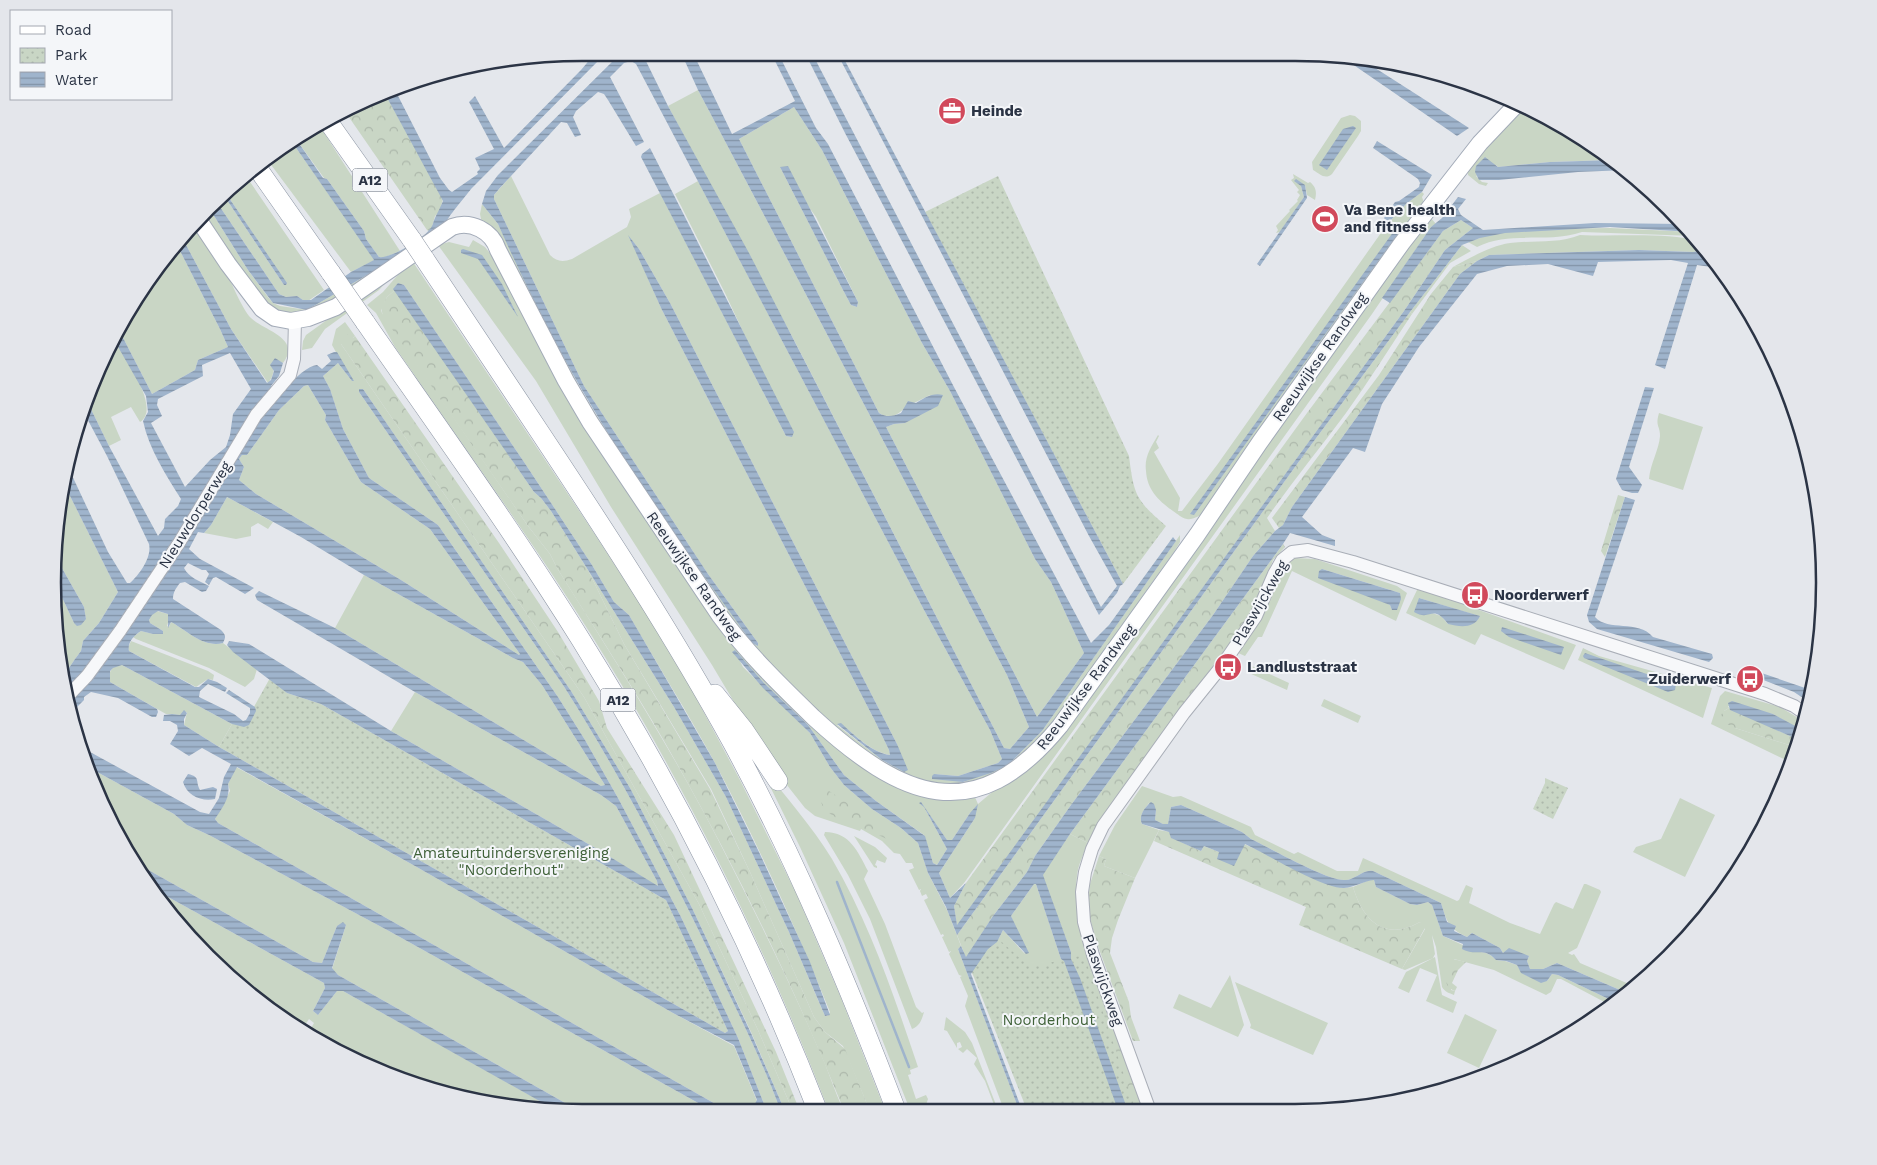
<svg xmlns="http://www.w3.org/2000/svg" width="1877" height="1165" font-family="'Work Sans',sans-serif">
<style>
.grass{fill:#c9d6c5;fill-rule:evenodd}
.forest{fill:url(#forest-crowns)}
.park{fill:url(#park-dots)}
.water{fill:url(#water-rules);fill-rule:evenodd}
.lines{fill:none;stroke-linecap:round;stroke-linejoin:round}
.stream{stroke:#9fb4cc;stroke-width:2.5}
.minor-casing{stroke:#a9aeb7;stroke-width:14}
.major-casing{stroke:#a3abb8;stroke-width:18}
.highway-casing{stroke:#8b94a3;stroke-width:20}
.minor{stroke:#f7f8fa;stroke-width:12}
.major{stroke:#fff;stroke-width:16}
.highway{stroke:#fff;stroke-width:19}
.highway-bridge-casing{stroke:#8b94a3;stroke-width:20;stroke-linecap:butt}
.highway-bridge{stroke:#fff;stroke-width:19}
.labels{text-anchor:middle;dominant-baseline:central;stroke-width:4;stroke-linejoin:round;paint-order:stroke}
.shield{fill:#f4f6f9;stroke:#676e7b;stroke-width:1}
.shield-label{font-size:14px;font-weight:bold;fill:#2b3445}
.poi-label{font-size:15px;font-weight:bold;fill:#2b3445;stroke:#f4f6f9;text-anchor:start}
.street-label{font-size:15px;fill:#2b3445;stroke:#f4f6f9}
.park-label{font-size:15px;fill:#3f6138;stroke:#f4f6f9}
.rim{fill:none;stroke:#2b3445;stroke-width:2.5}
</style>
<defs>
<pattern id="forest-crowns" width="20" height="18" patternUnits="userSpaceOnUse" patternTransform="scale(1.25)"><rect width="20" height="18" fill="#c9d6c5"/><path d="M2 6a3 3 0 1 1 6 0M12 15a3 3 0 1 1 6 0" fill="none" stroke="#adb8ab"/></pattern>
<pattern id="park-dots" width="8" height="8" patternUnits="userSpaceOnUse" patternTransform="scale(1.25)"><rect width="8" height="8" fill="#c9d6c5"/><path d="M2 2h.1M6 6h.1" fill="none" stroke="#adb8ab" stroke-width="1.8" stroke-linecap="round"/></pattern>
<pattern id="water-rules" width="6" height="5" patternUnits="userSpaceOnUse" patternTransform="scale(1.25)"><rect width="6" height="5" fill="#9fb4cc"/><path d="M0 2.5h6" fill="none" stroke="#8293a7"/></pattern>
</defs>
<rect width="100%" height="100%" fill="#e4e7ec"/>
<!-- grass -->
<path class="grass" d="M698,90l309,585 22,52 -19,22 -6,-1 -209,-406 -127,-236z
M794,107l28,43 100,193 28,48 85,168 16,23 33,71 -47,64 -151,-290 8,-3 11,-1 25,-28c-7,4 -15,7 -22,11 -10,6 -14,16 -29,7l-140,-274zM780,167l36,50 42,85 -1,5 -6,-2 -8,-15z
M1522,107l89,51 -1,2 -60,2 -52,5 -2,-2 -20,11 6,6 6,1 -2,3 -7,-2 -11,-9v-7z
M1350,115l5,1 6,5v10l-3,5 -26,38c-7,6 -12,0 -19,-4l-1,-8 29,-44z
M319,125l81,126 -17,7 -4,-1 -13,-18 -2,-8 -37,-52 -3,-1 -28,-39z
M292,142l82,117 -1,2 -22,11 -85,-114z
M1293,174l15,9 2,-1c6,5 7,10 5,18l-8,-5 -2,-10 -4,1 3,11 -24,35 -4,1 2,-3 -2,-4 14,-15 -1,-1 9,-9 -1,-1 3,-5 -3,-3 2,-2 -8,-10 3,-2z
M246,176l78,114 -16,11 -5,-1 -6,-4 -11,1 -7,-3 -61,-90 7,-7 59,88 3,-1 -60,-89z
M511,176l39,79c7,7 13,7 22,4l55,-32 4,-10 -2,-8 31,-16 126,243 6,1 -67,-144 -50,-99 23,-13 226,429 66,120 12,29 -4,4 -40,13 -24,-2 29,8 45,-17 34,-34 138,-196v7l-6,10 -40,56 -71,107 -53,56 -51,16 -46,-7 -68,-41 -88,-85 -135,-191 -140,-239 -2,-10 2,-10 16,20 37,77 45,87 17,28 72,109 83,118 6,3v-3l-50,-69 -124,-188 -90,-187v-4zM630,238l9,11 31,54 227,441 7,28 -22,-12 -45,-35 4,-1c14,11 30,28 49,31l-1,-5 -15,-31 -212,-409z
M1422,192l2,2 -2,3 2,6 -223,312c-5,2 -9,5 -14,4 -6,-1 -9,-5 -14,-8 -14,-10 -26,-21 -27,-40 -2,-14 5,-24 12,-36l1,1 -3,6 3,6 -5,4 26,46 -2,13h4l35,-46 171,-242 18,-19z
M211,211l37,59 20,27 5,6 7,3 27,4 96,-56 -42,29 -52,30 -34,1 -71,-96z
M1430,217l6,7 -5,3 -59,87 -408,569 -14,15 -11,-25 36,-55 -5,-5 -18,27h-5l-23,-33 23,42 -10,16 -4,-2 -9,-28 -48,-34 -32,-26 -36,-50 -44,-42 -29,-32 8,16 67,66 20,34 14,18 28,24 29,19 17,15 10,30 20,39 13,34 -3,3 61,161h-15l-39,-104 3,-10 -8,-19 2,-1 -3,-1 -10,-21 2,-3 -2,1 -7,-15 2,-1 -1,-2 -2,1 -17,-35 4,-2 -2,-4 -4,2 -2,-5 1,-2 -2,1 -10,-20 5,-2 -2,-5h-6l-6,-9 -6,-1 -12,-12 -21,-12 -1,2 -45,-15 -10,-8 -15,-19 -19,-25 -59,-99 -101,-158 -75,-126 -98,-136 11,-3 20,5 4,-7 12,7 13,16 203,333 169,174 104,25 4,9 19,-16 44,-30 59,-78z
M197,225c8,13 17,26 25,39 8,14 19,44 29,54 13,13 51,20 32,45l-8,-4c-1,8 -1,18 -7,24l-37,-54 -46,-86 4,-5 -2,-3z
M1610,228l82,4 3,4 -113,-4c-34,12 -72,-2 -105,15l-9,-5 12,-4 6,-8z
M1580,235c36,2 85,-3 119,6l6,9 -12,2 -54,-2 -150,5 -12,6 -24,6c17,-9 37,-21 57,-24 24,-3 48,1 70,-8z
M177,245l43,84 8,18 -30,13 -3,10 -43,24 -33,-64 43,-70z
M1462,245l9,6 -21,12 -38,51 -2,-2z
M413,262l181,271 48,74 52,87 46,86 56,113 45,105 44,112 -16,-1 -26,-63 -18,-14 -11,-15 -64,-145 -39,-83 -87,-145 -36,-74 86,137 52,90 63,135 32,75 4,9h3l2,-4c-34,-84 -72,-168 -115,-249 -27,-50 -58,-99 -86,-148l-15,-13 -22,-37 -68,-103 -120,-177 -2,-1 -8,4 1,2 -8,7 -6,13 1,3 146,213 22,28 7,14c61,97 123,194 174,297 31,61 61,122 88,185 9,19 15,40 24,59h-15c-58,-150 -128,-294 -211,-432 -68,-114 -147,-221 -222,-330l-19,-34 -9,-8 16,-13 20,-23z
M399,268l-20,22 -54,39 -13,19 -10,2 1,-9 3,-6z
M345,322l10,14 -2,2h-12v6l243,353 115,207 59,126 34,79h-8l-33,-77 -59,-124 -62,-120 -59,-97 -208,-302h-4v3l204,293c59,93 110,190 157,290 21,44 43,88 60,134h-14l-28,-71 -57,-121 -63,-119 -33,-58 -27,-43 -120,-172 -69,-47 -26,-49 -13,-40 -7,-13 15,-13 14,18 -20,-36 4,-16z
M113,338c10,17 49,70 27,84l-9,-15 -20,10 10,23 -12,6 -23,-47 21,-51z
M308,385l18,30 -1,5 36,62 69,47 90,125 -1,1 -118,-75 -145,-86 -17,-14 5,-13 -5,-8 3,-4h5l32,-45 25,-24z
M1659,413l44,14 -20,63 -34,-11c1,-15 10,-29 11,-43 0,-11 -5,-9 -1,-23z
M64,484l54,108 -19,31 -16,18 -2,10 -6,8 -8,12 -6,2 -8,-95 21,45 12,-4 -2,-12 -30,-53 3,-41z
M227,497l46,25 -5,7 -10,-6 -7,4v9l-15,3 -32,-6 7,-8z
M1295,558l20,1 82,27 10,7 -11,28 -104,-50 -30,66h-4l-13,19 -7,-3 20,-32 16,-30 9,-25 4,-5zM1322,569l78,24 -8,17 -2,-5z
M364,575l149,83 10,4 19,23 63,100 -4,1 -266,-158z
M1418,588l158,57 -12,25 -83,-36 -6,11 -69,-32zM1419,598l60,18v1l-31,7 -7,-8 -9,-3z
M157,611l11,3 1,5 -2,7 2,1 2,-5 2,1c15,9 32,25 50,20l34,26 -3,10 -9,8 -36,-19 -73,-29 -3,-2 8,-6 12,3 10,-3 -13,-8 -1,-3 3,-6z
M131,641l77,30 6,4 -1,5 -5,-1 -12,8 -67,-36 -1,-3z
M1583,648l16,8 113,32 -9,30 -125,-58z
M122,665l110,59 -13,23 -35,-22 3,-13 -7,3 -14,-1 -56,-32v-10l3,-5z
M1252,666l37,17 -2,7 -38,-17z
M1725,691l55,16 25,15 -3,9 -29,-17 -45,-8 1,2 -5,3 11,17 54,17 5,8 -24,64 -5,8 -4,-2 27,-62 -77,-37 9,-28z
M415,692l186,103 15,11 41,75 1,6 -61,-38 -206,-118z
M1324,699l37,17 -3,7 -37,-17z
M756,758c25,34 54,65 76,101 38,65 62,137 86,208l-8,3 1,4 -3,1 8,24 10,-4 2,4 -2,6 -5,-1 -2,6h-9l-66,-167 -44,-96z
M88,767l86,47 13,11 22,10 180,96 320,178 -135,-1 -236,-133 -6,-6 14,-44 -9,1 -15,37 -9,-1 -179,-100z
M236,767l179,99 258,147 61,33 23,55 -4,7 -33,1 -1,-3 -501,-283 -3,-4 15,-28 -2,-7z
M1142,786l31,11 8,-1 70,31 4,8 39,19 4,-2 39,19h21l5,-13 94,43 2,-1 7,-15 7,3 -4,15 41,20 30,11 14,-30 2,-2 17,7 11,-25h2l14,6 1,2 -24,56 -9,5 4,2 2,-1 6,9 56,24 -9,6 -70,-30 -14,6h-13l-3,-8 2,-5 -26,-3 -3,-5 -28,-15 -5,4c-19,-9 -20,-15 -26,-34l-68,-32c-11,-2 -18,10 -29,9 -18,0 -74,-32 -93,-41l-9,-7 -61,-27 -10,2 -3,17h-5l-8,-4 1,-10 -7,-7c-4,6 -11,13 -7,21l17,6 -24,48 -31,-12 2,-7 -7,-3 16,-31z
M1680,798l35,17 -30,62 -52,-25 3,-5 25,-8z
M825,832c25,0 33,20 43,39l-4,8 21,45 31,83 6,6 2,-1c-2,7 -4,14 -12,17l-42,-110 -22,-44 -24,-40z
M1070,834l18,9c-4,10 -10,22 -11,33 -5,32 8,65 16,95l-13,7 -9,-19v-7l-29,-77z
M854,836l21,11 12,11 -2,5 -8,-3 -2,5 2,1v2l-3,-1z
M1369,880h5l2,7 34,17 7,1 11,-3 4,3 11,31 35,16c8,0 12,2 18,8l9,1 12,4c5,11 18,15 30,16l5,-7 6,1 57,27 -5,3 -49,-26h-4l-6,13 -5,3 -52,-25 -40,-11 -3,31 4,1 -1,4c-5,-2 -9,-3 -12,-8l-6,-40 -4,-12 3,19 -2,4 -28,12 -3,-1 23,-40 -5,-7c-36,20 -57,-2 -67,-35z
M1034,884h2l25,75 3,2 -25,31 -42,-50 6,-12 22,24 -14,-38z
M150,887l174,96 1,5 -12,23 5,4 19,-24h6l210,117h-39l-134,-36 -71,-40 5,-9 -5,-4 -6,9 -43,-25 -52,-46z
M1435,957l7,38 15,7 -4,11 -27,-12 11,-26 -17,-7 -11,25 -11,-5 8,-16z
M1230,975l14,50 -6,12 -65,-29 6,-14 32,14z
M1235,982l93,41 -15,32 -63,-27 1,-3z
M1465,1014l32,16 -18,38 -32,-15z
M946,1017l19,15 7,11 26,67h-2l-11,-29 -11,-17 3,-6 -10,-9 -4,4 -5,-4 4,-2 -2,-5 -3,1v5l-10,-17 -3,-1z"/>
<!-- forest -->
<path class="forest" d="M384,92l59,106 -3,14 -5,4 -3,11 -3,4 -2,-1 -83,-120z
M1461,220l12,8 -28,22 -41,61 -447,615 -3,-20 12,-23 341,-470 136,-182z
M1477,261l-17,13 -168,233 -9,18 -4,3 -7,-10 107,-143 52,-81 22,-27z
M395,290l139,202 7,6 10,13 37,59 36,74 86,145 40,83 64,145 11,15 20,17 24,60 -26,-1c-51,-126 -111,-249 -179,-367 -34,-59 -71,-115 -107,-173l-7,-14 -22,-28 -145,-210 -2,-8 6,-11z
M1410,312l2,2c-22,33 -43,67 -66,99 -26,35 -54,69 -79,105l8,13 -22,25 -40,59 -142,190 -36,51 -8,16 -34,44 -27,42 -9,-23 351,-486z
M347,334l6,4 2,-2 144,207 59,89 41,69 8,27 67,107 102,217 23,57h-7l-34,-79 -59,-126 -115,-207 -243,-353v-6z
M1618,495l7,2 -20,60 -4,-6z
M1283,544l2,3 -12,13 -12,34 -13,25 -110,148 -40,57 -10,19 -18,-9z
M1729,708l70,32 -5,13 -5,-8 -54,-17 -14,-7 -1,-5 4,-5z
M826,789l66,43 4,7 -2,2c-8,-1 -14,-6 -22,-9 -15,-6 -67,-19 -46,-43z
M1159,830l11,2 2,6 29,13 3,-5 15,6 25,-8 98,44 11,-1c10,33 31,55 67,35l2,1 3,5 -23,41 -103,-44 7,-18 -152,-66z
M1099,856l7,3 -2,7 31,12 -17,42 -6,18 -2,15 19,49 2,15 9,24h-7l-37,-100 -6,-23 -2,-16 2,-18z
M1453,959l13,3 -8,8 -6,13 5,4 -2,4c-16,-7 -7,-20 -2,-32z
M1093,971l50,140h-15l-48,-133z"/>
<!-- park -->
<path class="park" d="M998,176l131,280c5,40 7,44 37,70l-43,58 -198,-372z
M270,678l17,15 34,11 345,196 62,131 -3,2 -506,-286 13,-23 13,-1z
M1545,778l23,10 -15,31 -20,-10 12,-26z
M995,936l35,31 54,-12 52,156 -109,-1 -58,-145z"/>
<!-- water -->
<path class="water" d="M592,57h10l-131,132c-6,8 -24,29 -26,35l-42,30 -96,56 -34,-7 -25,-33 -37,-59 7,-7 61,90 7,3 11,-1 6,4h8l40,-28 23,-12 -82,-118 4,-3 27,39 4,1 37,52 2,8 13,18c11,2 44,-18 51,-28 3,-3 3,-7 5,-11 3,-6 5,-10 8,-17l-59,-109 10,-4 46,90 9,12 3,2 26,-18 -1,-2 3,-3 -5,-11 19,-9 -25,-47 6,-6 29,52 77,-78z
M617,57h27l24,49 81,147 255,495 6,1 19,-22 -22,-52 -309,-585 -15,-33h12l37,77 63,-33 -22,-44h7l36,71 12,16 127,245 136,254 18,-18 64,-88 3,4 -134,190 -34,34 -17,8 -28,9 -31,-3v-3l2,-2 24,2 40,-13 4,-4 -12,-29 -66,-120 -261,-495 -27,-51 -5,-3 -7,2 -14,14 34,65 -8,4 -28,-46 -4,-6 -6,-2 -22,19 -3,6 8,18 -6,2 -8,-14 -6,-1 -62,67 -5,6v4l90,187 124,188 50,69v3l-6,-3c-59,-82 -119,-165 -170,-253 -31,-53 -59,-110 -84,-166l-16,-20 4,-13 12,-16zM794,107l28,43 100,193 28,48 85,168 16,23 33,71 -47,64 -151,-290 8,-3 11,-1 33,-17 5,-11c-10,-3 -19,3 -27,8l-8,-2 -7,12c-8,3 -14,5 -22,0l-140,-274z
M807,57h7l287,550 16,-21 -28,-50 -250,-479h4l280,527 -3,2 -3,7 -18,22 -254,-482z
M1342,57h16l111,71 -12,8z
M1353,126l3,2 -29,42 -8,-5 24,-36z
M1377,141l55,34 -10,17 -16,12 -18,19 -4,-5 11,-16 4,-1 20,-14 1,-4 -2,-4 -45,-31z
M650,148l144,284 -2,5 -6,-1 -145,-279 1,-3z
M1485,157l13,10 52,-5 64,-2 12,10 -48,2 -79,8h-20l-4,-8 1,-6z
M788,166l70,136 -1,5 -6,-2 -8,-15 -63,-123z
M1296,179l9,6 2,13 -47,68 -3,-2 47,-67 -3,-11 -7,-5z
M227,195l60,88 -1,2h-2l-59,-88z
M1458,197l8,2 -8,10 3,6 22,15 112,-7 88,1 9,8 -82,-5 -105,6 -25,5 -18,7 -52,67 -102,137 -351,486 -11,-28 -18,-34 -10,-30 -17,-15 -29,-19 -28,-24 -14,-18 -20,-34 -47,-45 -31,-36 3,-2 29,33 44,42 36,50 32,26 49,35 8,27 4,2 10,-16 -23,-42 -5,-4 2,-1 26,38h5l18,-27 8,-9 -3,14 -36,55 11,25 16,-15 -12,23 3,19 447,-614 41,-61 28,-22 -12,-8 -18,11 -53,72 -8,-5 49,-71 11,-9z
M1399,224l4,3 -209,288 -4,-1z
M187,235l2,3 -4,5 46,86 36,54 4,-3 3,-9 -4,-6 5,-7 8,5 -4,13 -8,10 1,2 -95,150 -90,134 -22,22 -4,-21 6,-2 8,-12 6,-8 2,-10 16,-18 19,-31 -54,-108 4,-17 40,85 19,31h3c10,-9 22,-26 19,-39l-42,-88 -25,-47 4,-10 23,47 49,90 6,-8 1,-9 13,-13 3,-7c-15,-24 -32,-50 -38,-78l5,-9 -2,-16 -33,-58 6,-8 33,64 43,-24 3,-10 30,-13 -8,-18 -43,-84zM230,353l21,36 -18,25 -3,21 -4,12 -16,13 -25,27 -34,-64 11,-7 -5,-11 1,-6 45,-23 -1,-11z
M628,235l11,14 31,54 227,441 11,26 -4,2 -22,-12 -45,-36 4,-1c13,12 31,30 49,32l-1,-5 -15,-31 -212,-409z
M463,249l19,6 20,29 16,33 -40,-58 -17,-6v-3z
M1639,250l54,2 12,-2 13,18 -21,-3 -32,104 -10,-4 33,-102 -17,-3 -73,2 -5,14 -45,-12 -41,2 -30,8 -58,73 -37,57 -17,48 -12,-4 -51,69 20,18 13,5v6l-45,-13 -7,11 -213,290 -27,41 28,77v7l9,19 48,133 -10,-1 -54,-149 -3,-2 -25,-75h-2l-23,32 18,37 -3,1 -23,-24 -6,12 -9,7 -17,25 51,136h-3l-61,-161 3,-3 5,11 27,-41 34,-44 8,-16 36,-51 142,-190 40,-59 22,-25 8,-6 9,-18 168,-233 17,-13 12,-6z
M398,283l6,2 120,177 68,103 22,37 15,13 86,148 44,89 51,110 20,53 -5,1 -36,-84 -63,-135 -52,-90 -123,-196 -10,-13 -7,-6 -141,-203z
M334,352h3l17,29h-2l-14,-18 -15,13 7,13 13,40 26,49 69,47 120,172 27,43 33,58 63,119 57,121 28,71h-14l5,-9 -23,-55 -61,-32 -258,-147 -178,-99 -9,17c3,13 -6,24 -13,35l3,4 501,283 1,3h-11l-320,-178 -180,-96 -22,-10 -13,-11 -86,-47 -9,-21 121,66 9,2 10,-16 5,-21 7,-13 -29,-16 -13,8 -19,-12 8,-13 -1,-6 -7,-4h-7l1,-6 8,-1 8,1 4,-5 3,3 -3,6v6l35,22 506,286 3,-2 -62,-131 -345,-196 -34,-11 -54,-41 -6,-7 2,-4 20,3 142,87 206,118 61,37 -1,-5 -41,-75 -15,-11 -186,-103 -158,-92 -2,-5 4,-4 76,37 266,158 4,-1 -63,-100 -19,-23 -10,-4 -149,-83 -63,-38 -74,-40 -16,28 -7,8 -6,-1 -9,17 11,10 54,29 -9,6 -29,-17 -3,1 -4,7 -4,-3 4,-8 -3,-4h-4l-14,-7 -4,5c5,10 16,13 25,18l-3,5 -4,1 -17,-10 -5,1c-4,5 -7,9 -7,16l48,31c5,5 5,7 2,13 -18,5 -35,-11 -50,-20l-2,-1 -3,6v-14l-10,-3 -6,4 -3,5 1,3 13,8v3h-10l-12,-3c-7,4 -14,12 -12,20l66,36h4l9,-8 9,3 10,6 -2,4 -17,-8 -8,7 -1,6 35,17 9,7 3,-1 4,-7v-5l-24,-15 3,-3 26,17 1,4 -7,14 -5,2 -12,-3 -110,-59 -9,3 -3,3v11l47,27 1,3 -2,5h-4l-34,-19 -27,-6 -7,5v3l-14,14 -3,-12 188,-277c11,-14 45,-59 62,-60l5,4 9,-8 -4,-6zM308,385l18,30 -1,5 36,62 69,47 90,125 -1,1 -118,-75 -145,-86 -17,-14 5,-13 -5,-8 3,-4h5l32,-45 25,-24z
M1645,387l9,1 -25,79 13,18 -4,8h-6l-10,-3 -6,-11z
M359,389h4l208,302 59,97 62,120 59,125 33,76h-4c-17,-46 -39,-90 -60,-134 -47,-100 -98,-197 -157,-290l-204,-293z
M1625,497l10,3 -40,117c13,15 43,2 58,20l59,17 1,4 -4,4 -112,-33 -8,-7 -2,-7z
M54,554l30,53 2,12 -5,6 -4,1 -3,-3 -21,-45z
M1322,569l78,24 1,6 -4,11h-5l-2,-5 -72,-27 1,-7z
M1419,598l61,18c-6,13 -20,11 -32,8 -16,-21 -17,-2 -34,-12z
M1502,627l62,20 -3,8 -52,-18 -8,-6z
M1585,653l91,31 -1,6 -7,2 -84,-34 -1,-2z
M1744,667l67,23 -2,12 -15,-10 -46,-18 -4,-2z
M1732,701l41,13 26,14 3,3 -3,9 -69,-30 -2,-7z
M188,774c13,3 7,7 12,16l13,-3 4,2 -2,10c-13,3 -28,-3 -32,-17z
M1151,802l3,2 2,6 -1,10 8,4h5l3,-17 10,-2 61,27 9,7c19,9 75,41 93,41 11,1 18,-11 29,-9l68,32 6,19 9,4 -2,5 13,6 5,-4 28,15 3,5 6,-5 20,8 -2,5 3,8h13l14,-6 70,30 -12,9 -57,-27 -6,-1 -5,7 -6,2 -20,-10 -4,-8 -11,-4 -10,-1c-13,-14 -19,-3 -34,-11l1,-5 -20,-8 -11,-31 -4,-3 -11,3 -7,-1 -34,-17 -2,-7c-10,1 -19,7 -30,8 -21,1 -77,-34 -99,-44l-11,22 -17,-7 2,-7 -15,-6 -3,5 -30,-13 -2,-6 -27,-8c-4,-8 3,-17 9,-22z
M134,862l179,100 9,1 15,-37 6,-4 3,3 -14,43 6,7 236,133h-22l-209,-117h-6l-19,24 -5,-4 12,-23 -1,-5 -174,-96 -8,-10z"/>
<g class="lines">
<!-- stream -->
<path class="stream" d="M837,882l72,185"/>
<!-- minor casing -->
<g class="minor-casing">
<path id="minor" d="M66,698l21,-22 33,-45 59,-88 77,-128 34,-40 4,-16 1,-38
M1150,1111l-57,-156 -9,-33 -2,-30 3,-20 7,-23 11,-23 81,-113 37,-46 35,-51 18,-42 8,-14 10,-8 16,-2 45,12 412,132 29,12 13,9"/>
</g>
<!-- major casing -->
<g class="major-casing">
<path id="major" d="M200,222l28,42 34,45 13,9 16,3 17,-3 28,-11 116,-80c19,-7 40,4 46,23l68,131 24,41 130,194c28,38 60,69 93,101 88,81 161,114 247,9l137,-191 63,-93 142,-199 78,-100 37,-39"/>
</g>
<!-- highway casing -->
<g class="highway-casing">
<path id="highway" d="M327,120l85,120
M256,166l75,107
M424,258c39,58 78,117 117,176 67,101 133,202 191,308 64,118 116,242 164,368
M365,322c73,105 148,209 216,318 93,149 172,305 236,469
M715,694l29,36 34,51"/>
</g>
<!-- minor -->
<use href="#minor" class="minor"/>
<!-- major -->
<use href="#major" class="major"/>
<!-- highway -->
<use href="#highway" class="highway"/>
<!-- highway-bridge casing -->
<g class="highway-bridge-casing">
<path id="highway-bridge" d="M412,240l12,18
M331,273l34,49"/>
</g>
<!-- highway-bridge -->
<use href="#highway-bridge" class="highway-bridge"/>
</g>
<!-- icons -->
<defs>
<g id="office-disc" transform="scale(1.4375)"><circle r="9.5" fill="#d1495b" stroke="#f4f6f9"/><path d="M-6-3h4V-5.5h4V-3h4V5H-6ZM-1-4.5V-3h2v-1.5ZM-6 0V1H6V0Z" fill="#fff"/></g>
<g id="stadium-disc" transform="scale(1.4375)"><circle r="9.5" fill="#d1495b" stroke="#f4f6f9"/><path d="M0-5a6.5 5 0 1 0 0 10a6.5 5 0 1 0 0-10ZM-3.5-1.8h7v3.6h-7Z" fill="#fff"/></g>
<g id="bus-disc" transform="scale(1.4375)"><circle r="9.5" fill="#d1495b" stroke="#f4f6f9"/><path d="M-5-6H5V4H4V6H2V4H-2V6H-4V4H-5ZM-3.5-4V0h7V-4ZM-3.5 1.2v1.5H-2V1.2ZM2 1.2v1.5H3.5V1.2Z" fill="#fff"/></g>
</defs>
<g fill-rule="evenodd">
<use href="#office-disc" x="952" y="111"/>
<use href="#stadium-disc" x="1325" y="219"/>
<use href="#bus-disc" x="1475" y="595"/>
<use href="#bus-disc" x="1228" y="667"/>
<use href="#bus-disc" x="1750" y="679"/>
</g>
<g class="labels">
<!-- shield labels -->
<g class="shield">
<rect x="352.5" y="168.5" width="35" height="23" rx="4"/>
<rect x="600.5" y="688.5" width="35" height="23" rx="4"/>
</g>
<g class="shield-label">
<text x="370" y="180">A12</text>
<text x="618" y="700">A12</text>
</g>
<!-- poi labels -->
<g class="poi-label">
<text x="971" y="111">Heinde</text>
<text x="1344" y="210">Va Bene health<tspan x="1344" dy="17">and fitness</tspan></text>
<text x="1494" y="595">Noorderwerf</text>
<text x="1247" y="667">Landluststraat</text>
<text x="1731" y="679" text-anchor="end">Zuiderwerf</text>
</g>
<!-- street labels -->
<g class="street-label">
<text transform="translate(1320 357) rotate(-55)">Reeuwijkse Randweg</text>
<text transform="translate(195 515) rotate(-58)">Nieuwdorperweg</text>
<text transform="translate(694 576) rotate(55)">Reeuwijkse Randweg</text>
<text transform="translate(1260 603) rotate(-60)">Plaswijckweg</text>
<text transform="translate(1086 687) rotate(-53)">Reeuwijkse Randweg</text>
<text transform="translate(1103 980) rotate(71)">Plaswijckweg</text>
</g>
<!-- park labels -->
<g class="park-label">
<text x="511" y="853">Amateurtuindersvereniging<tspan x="511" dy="17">"Noorderhout"</tspan></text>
<text x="1049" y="1020">Noorderhout</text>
</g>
</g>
<!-- crop -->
<path d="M0 0H1877V1165H0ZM582 61H1295A521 521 0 0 1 1816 582V583A521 521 0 0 1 1295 1104H582A521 521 0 0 1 61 583V582A521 521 0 0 1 582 61Z" fill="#e4e6eb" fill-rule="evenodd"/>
<path class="rim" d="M582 61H1295A521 521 0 0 1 1816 582V583A521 521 0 0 1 1295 1104H582A521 521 0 0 1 61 583V582A521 521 0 0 1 582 61Z"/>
<!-- legend -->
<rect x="10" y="10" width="162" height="90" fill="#f4f6f9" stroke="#a4a8b1"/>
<rect x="20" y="26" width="25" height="8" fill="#ffffff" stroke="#a4a8b1"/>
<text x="55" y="35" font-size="15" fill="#2b3445">Road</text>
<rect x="20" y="48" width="25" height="15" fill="url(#park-dots)" stroke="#a4a8b1"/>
<text x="55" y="60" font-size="15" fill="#2b3445">Park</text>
<rect x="20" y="72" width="25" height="15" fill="url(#water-rules)" stroke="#a4a8b1"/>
<text x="55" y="85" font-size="15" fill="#2b3445">Water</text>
</svg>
